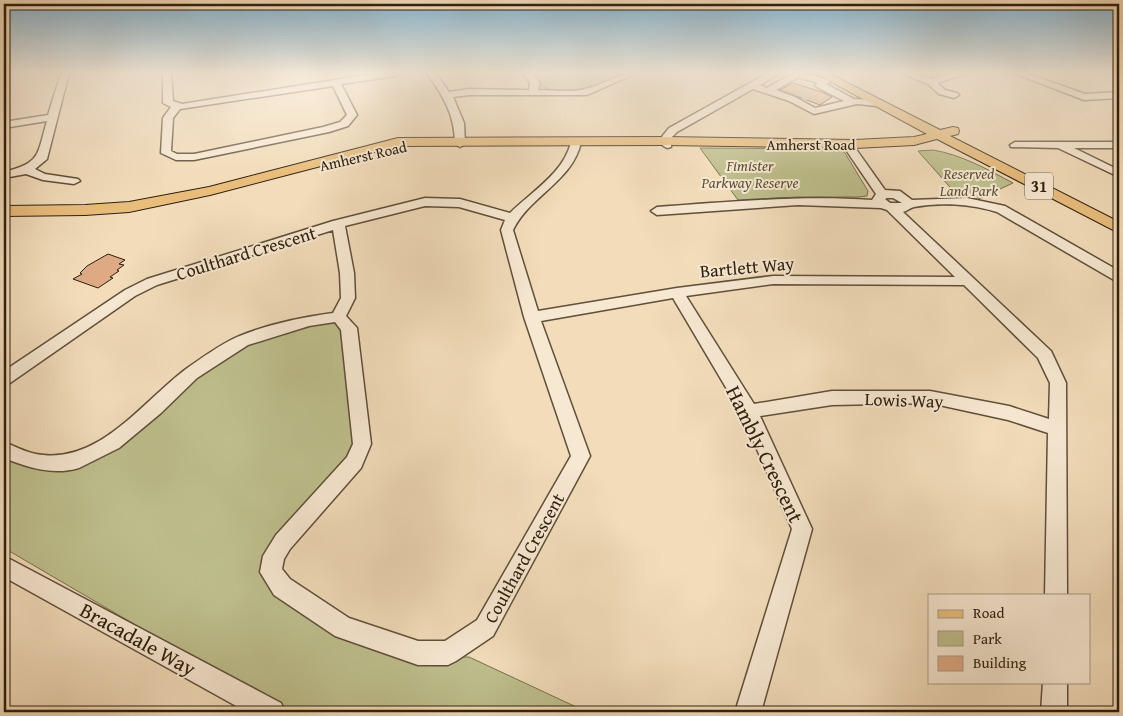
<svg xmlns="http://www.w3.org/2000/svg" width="1123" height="716" font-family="'Gentium Book Plus',serif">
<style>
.green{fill:#bebf8d;stroke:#76704e}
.building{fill:#deaa83;stroke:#2f200f}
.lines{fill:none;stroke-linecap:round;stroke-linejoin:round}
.minor-tunnel{stroke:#cbb698;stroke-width:10;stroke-dasharray:10 5;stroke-linecap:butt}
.minor-casing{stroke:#604f3a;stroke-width:3}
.major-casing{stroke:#2f200f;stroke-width:2}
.minor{fill:#f7e8d2;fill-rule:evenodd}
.major{fill:#e9be7d;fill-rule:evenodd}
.labels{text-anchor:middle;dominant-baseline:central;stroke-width:4;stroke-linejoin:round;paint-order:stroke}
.far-street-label{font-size:15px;fill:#2f200f;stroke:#f7e8d2}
.far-park-label{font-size:15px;font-style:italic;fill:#5a5035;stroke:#f7e8d2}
.shield{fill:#f7e8d2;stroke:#6b5c4a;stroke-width:1}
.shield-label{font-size:16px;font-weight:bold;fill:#2f200f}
.street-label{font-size:18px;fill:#2f200f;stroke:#f7e8d2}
.near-street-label{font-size:21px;fill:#2f200f;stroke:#f7e8d2}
</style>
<rect width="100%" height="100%" fill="#f2dcba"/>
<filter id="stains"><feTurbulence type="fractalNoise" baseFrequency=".004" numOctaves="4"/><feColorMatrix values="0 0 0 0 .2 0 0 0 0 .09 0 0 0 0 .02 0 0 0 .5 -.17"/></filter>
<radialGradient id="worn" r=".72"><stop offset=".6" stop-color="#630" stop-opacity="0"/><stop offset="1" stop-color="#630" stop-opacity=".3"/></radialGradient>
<!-- green -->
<path class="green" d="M536,73h88c-24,11 -57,27 -83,13l-1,-8z
M700,148l140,1 5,4 23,38 -1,5 -9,1h-61l-59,3z
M933,150c29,5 54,19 80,33l-41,19h-15v-7l-39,-44z
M336,319l10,10 8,113 -5,16 -87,118 155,81h52l118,55h-303l-280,-164v-92l30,9 38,-2 85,-54 86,-67z"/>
<!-- building -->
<path class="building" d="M793,83l29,9 10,5 -12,8 -40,-15z
M108,254l17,6 -6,4 5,1 -7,5 2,1 -9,6 3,1 -15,10 -25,-9 9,-5 -2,-1 7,-7z"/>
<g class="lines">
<!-- minor-tunnel -->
<path class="minor-tunnel" d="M801,97l11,-7"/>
<!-- minor casing -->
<g class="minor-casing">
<path id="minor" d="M61,73h8l-22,86 -12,10 10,5 33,5 2,2 -6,3 -31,-4 -17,-6 -22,4v-6c37,-9 33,-17 43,-51l-43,7v-6l44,-7z
M163,73h8l2,28 9,3 197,-31h21l-4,3 -55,8 16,31 -9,11 -19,6 -135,28h-18l-15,-7 2,-35 8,-11 -8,-4zM333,86l14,29 -7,7 -17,5 -129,27h-17l-6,-3 2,-33 7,-9z
M427,73h9l13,19 20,-3 60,1 1,-7 -7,-10h9l8,10 -2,7c15,0 33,3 47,-1 19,-4 33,-16 52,-16l-50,22h-118l-16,2 11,26 1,21 -5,3 -5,-3c0,-29 -12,-48 -28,-71z
M768,73h11l-19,12 7,3c30,-17 28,-18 61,-8l2,2 -4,2 28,15 23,1 5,3 -5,3 -20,-2 -43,10 -25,-13 -36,-12 -76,43 -6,6v9l-4,1 -5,-3 -1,-7 8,-10zM799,77l19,6 -3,2 2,2 27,14 -29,7 -20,-11 -19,-7z
M902,73h12l17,6 23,-6h14l-31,10 8,7 12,3 2,2 -5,3 -15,-4 -11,-10z
M1014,73h12l59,21 34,-2v6l-35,2z
M576,139l5,3c-8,39 -52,54 -68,88l25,81 139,-23 96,-12 182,1 -68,-67 -6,-2 -83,-3 -141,10 -6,-4 6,-4c72,-5 144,-12 215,-7l4,-6 -34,-50 5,-3 4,1 34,48 15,1 12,9 55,-2 38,8 114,65v10l-5,-1 -117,-68c-26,-8 -57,-10 -83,-5 -4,1 -7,4 -11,5l148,139 15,32 1,212h-22l3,-162 -40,-13 -78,-17 -98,2 -72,11 52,113 -51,183h-26l57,-183 -51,-116 -68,-115 -132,23 49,135 -97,180 -37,25 -8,4h-30l-83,-29 -61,-41 -14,-23 3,-16 13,-21 71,-78 6,-13 -12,-114 -6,-8 -26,4 -61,19 -51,33 -36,35 -42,35 -40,20c-26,8 -52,-1 -75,-10v-16c10,4 21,10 32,12 62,12 106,-52 150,-85 14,-10 35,-25 51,-32 28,-12 66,-20 96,-24l8,-15 -1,-25 -7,-43 -176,55 -22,11 -125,87 -6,2v-14l121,-81 22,-11 186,-58 92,-23 35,1 50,14c21,-21 54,-40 61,-71zM887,198h6l9,5h-12l-5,-4zM425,206l34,1 46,13 -4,10 23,87 47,139 -94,164 -32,21h-27l-69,-23 -59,-39 -8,-10 2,-10 6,-10 71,-81 10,-24 -14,-116 -11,-12 9,-18 -1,-25 -9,-47zM773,284l191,1 74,73 12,25 -1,36 -40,-13 -79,-15h-98l-78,13 -68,-108z
M1015,142h104v6h-45l45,22v7l-61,-29 -47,-1 -1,-2z
M4,556l277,147 4,9h-38l-243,-135z
M1043,682h24v30h-26z"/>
</g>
<!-- major casing -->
<g class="major-casing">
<path id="major" d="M815,73h13l112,57 13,-3 5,1 1,3 -1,3 -8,2 169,86v11l-182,-94 -23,6 -59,3 -189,-3 -268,1 -188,49 -81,17 -44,3 -81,1v-10l81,-1 44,-3 80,-15 189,-49 268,-1 189,3 59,-3 13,-3z"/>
</g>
<!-- minor -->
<use href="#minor" class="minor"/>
<!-- major -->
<use href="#major" class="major"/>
</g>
<!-- sky -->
<linearGradient id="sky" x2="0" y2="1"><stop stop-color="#89b7d3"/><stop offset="0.42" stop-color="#f9efe0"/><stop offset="1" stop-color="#f9efe0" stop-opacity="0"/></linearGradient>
<rect width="1123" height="173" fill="url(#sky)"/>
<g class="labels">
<!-- far-street labels -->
<g class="far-street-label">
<text x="811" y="144">Amherst Road</text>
<text transform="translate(363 156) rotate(-13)">Amherst Road</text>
</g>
<!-- far-park labels -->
<g class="far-park-label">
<text x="750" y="165">Fimister<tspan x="750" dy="17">Parkway Reserve</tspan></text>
<text x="969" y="173">Reserved<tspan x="969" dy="17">Land Park</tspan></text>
</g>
<!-- shield labels -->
<rect class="shield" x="1025" y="172.5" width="28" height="27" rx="4"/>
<g class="shield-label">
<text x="1039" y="186">31</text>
</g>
<!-- street labels -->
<g class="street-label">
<text transform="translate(246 253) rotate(-17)">Coulthard Crescent</text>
<text transform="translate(747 267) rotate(-5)">Bartlett Way</text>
<text transform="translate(904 400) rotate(2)">Lowis Way</text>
<text transform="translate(524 558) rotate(-61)">Coulthard Crescent</text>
</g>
<!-- near-street labels -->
<g class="near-street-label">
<text transform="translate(765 454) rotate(64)">Hambly Crescent</text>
<text transform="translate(138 639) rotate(29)">Bracadale Way</text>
</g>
</g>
<!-- margin -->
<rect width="1123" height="716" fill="none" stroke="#f2dcba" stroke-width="20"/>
<rect x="5" y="5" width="1113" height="706" fill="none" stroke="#2f200f" stroke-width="2.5"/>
<rect x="10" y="10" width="1103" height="696" fill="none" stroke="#2f200f"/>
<!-- legend -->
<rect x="928" y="594" width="162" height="90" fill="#f7e8d2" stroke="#a79884"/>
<rect x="938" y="610" width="25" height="8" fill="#e9be7d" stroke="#a79884"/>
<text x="973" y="618" font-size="15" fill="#2f200f">Road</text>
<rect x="938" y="631" width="25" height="15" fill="#bebf8d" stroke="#a79884"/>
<text x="973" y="644" font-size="15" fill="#2f200f">Park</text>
<rect x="938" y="656" width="25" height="15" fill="#deaa83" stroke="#a79884"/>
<text x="973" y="668" font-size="15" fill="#2f200f">Building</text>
<rect width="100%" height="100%" filter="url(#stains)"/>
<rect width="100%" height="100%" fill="url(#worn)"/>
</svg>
